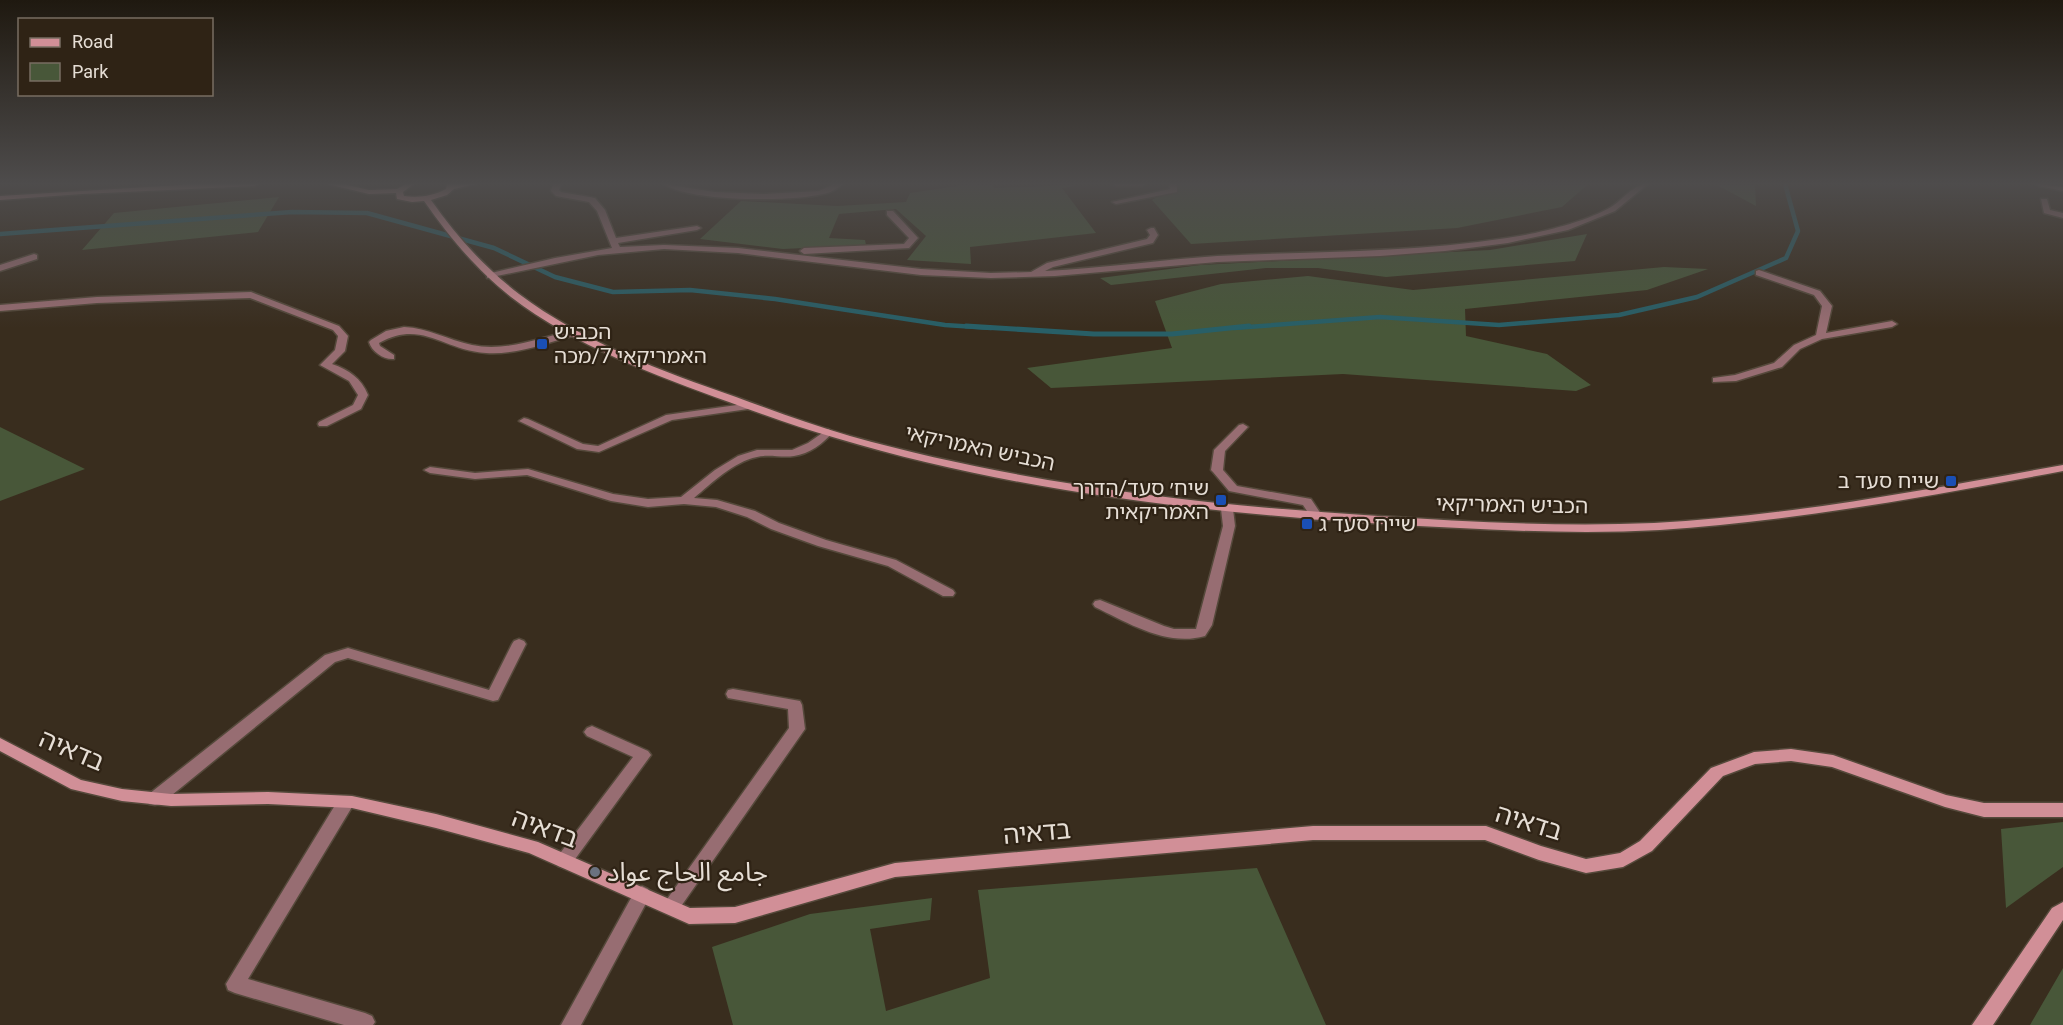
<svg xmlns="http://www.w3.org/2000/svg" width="2063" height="1025" font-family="Roboto,'Noto Sans Arabic','Noto Sans Hebrew',sans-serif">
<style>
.green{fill:#485739}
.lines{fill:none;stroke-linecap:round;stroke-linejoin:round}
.stream-far1{stroke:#285f67;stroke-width:4.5}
.stream{stroke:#285f67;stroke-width:5}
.street-casing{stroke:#55493b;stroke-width:3}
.secondary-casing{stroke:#55493b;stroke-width:3}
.street{fill:#976d72;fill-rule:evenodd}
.secondary{fill:#d18f97;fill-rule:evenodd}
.transit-dot{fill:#1a4fb4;stroke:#2f2315;stroke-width:2}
.worship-dot{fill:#6b7280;stroke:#2f2315;stroke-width:2}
.labels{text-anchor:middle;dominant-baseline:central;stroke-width:4.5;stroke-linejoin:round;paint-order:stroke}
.poi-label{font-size:21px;fill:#e6ded5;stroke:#2f2315;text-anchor:start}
.street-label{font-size:21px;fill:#e6ded5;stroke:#2f2315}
.near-street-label{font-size:26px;fill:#e6ded5;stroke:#2f2315}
.near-poi-label{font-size:26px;fill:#e6ded5;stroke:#2f2315;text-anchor:start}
</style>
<rect width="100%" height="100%" fill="#392d1e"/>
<!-- green -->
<path class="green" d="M971,184l21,1 2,3 79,-3 2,1 -13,2 34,45 -126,14 1,17 -64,-4 19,-24 -30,-27 -57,5 -10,24 36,2 1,5 -83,4 -83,-10 41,-38 96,5 69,-4 4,-9z
M1177,184l410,1 -25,22 -105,21 -266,16 -39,-44z
M1717,185h38l1,21z
M279,197l-21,35 -176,18 32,-37z
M1587,234l-12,27 -189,16 -68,-9h-52l-155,17 -11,-7 100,-13 290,-15z
M1664,267l44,2 -61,21 -182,19 1,27 81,18 44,31 -15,6 -233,-17 -292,14 -24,-20 145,-20 -17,-47 66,-17 87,-8 105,14z
M0,427l85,42 -85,32z
M2063,822v45l-57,41 -5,-79z
M1257,868l69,157h-593l-21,-78 98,-33 122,-16 -2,22 -60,9 16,82 104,-33 -12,-88z
M2063,968v57h-33z"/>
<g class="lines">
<!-- stream-far1 -->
<path class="stream-far1" d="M0,234l292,-22 75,1 127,35 61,29 58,15 77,-2 85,9 170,26 46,3
M1234,328l146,-11 119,8 120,-10 78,-18 89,-39 12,-27 -13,-47"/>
<!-- stream -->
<path class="stream" d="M966,326l128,8h78l77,-8"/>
<!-- street casing -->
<g class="street-casing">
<path id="street" d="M553,184h8l-2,6 2,2 34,6 10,12 11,28 81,-12 4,2 -4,2 -79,13 2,4 44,-2 74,3 183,21 70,4 40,-1 16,-9 100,-24 3,-4 -3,-5 4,-2h3l4,7 -5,8 -100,24 -8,4c58,-3 115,-11 172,-15 97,-5 194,-3 290,-18 29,-4 79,-16 104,-31 13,-8 22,-23 37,-23l-33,27 -47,19 -60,13 -63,8 -65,5 -163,6 -162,14 -64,2 -70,-3 -183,-22 -74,-4 -66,6 -111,23v-4l68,-16 57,-10 -15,-37 -8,-9 -33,-6 -5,-5z
M664,184l51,8 49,2 55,-3 15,-7h9c-6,5 -13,9 -20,10 -31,8 -134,8 -159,-10z
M1113,184h32l-3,2h-26z
M1169,184h8v8l-61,12 -4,-2 58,-13z
M2036,184l27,3v4l-24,-5z
M2041,199h6l3,11 13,3v5l-19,-5z
M887,211h6l25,27 -9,10 -105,6 -4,-3 4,-3 100,-4 5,-6 -22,-23z
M34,254l3,1v4l-37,12v-6z
M1759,270l61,21 12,15 -6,27 66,-12 5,3 -5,3 -70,12 -22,10 -18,18 -46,14 -23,1v-4l22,-3 39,-12 20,-18 22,-10 6,-29 -8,-11 -58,-20v-4z
M251,292l88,34 9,10 -3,15 -13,13c17,6 29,14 36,31l-7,14 -34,17h-8l-1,-2 1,-2 34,-17 5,-10 -9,-14 -29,-16 15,-15 3,-14 -5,-6 -83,-32 -153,5 -97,8v-6l97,-8z
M404,327c24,1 44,13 68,18 34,7 68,-7 101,-15l5,3 -2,2c-29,8 -60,20 -90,18 -44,-3 -64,-34 -107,-10l1,3 14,9v4c-10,1 -22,-7 -25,-17l2,-2 15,-9z
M751,403l5,3 -1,2 -83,12 -73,32 -22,-3 -58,-28 5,-3 4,1 55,25 15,2 68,-31z
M1243,424l5,3 -23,24 -2,19 14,16 74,13 12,18 -2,3h-8l-10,-15 -74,-14 -16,-19 -2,-2 3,-20 25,-25z
M828,429l5,3c-9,11 -24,22 -39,24 -12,2 -25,-2 -37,1 -24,5 -45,26 -63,41l23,2 38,11 24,12 47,17 70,20 57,30 2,3 -2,3h-10l-55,-30 -70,-20 -47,-17 -24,-12 -31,-10 -32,-3 -36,3 -37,-6 -84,-26 -52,4 -45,-6 -6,-3 6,-3 45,6 53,-4 85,25 35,5 33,-2 34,-27 23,-14 19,-6h35l16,-7z
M1227,505l6,4 2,17 -23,99 -7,11c-38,11 -77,-13 -110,-29l-2,-3 2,-3 5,-1 64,26 10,3h22l27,-103 -2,-17z
M519,639l5,2 2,3 -28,56 -5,1 -145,-43 -13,4 -174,142 -6,1 -6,-1 -2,-5 2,-5 176,-139 23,-7 141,42 23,-46 2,-3z
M733,689l67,12 2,4 3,24 -128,183 -6,3 -6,-3 -3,-5 3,-5 124,-174 -1,-19 -60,-11 -2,-4 2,-4z
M592,726l56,25 3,4 -81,111 -6,2 -6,-2 -2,-5 2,-5 75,-99 -46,-21 -3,-4 3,-4z
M346,796l6,1 2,5 -2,5 -104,172 117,34 7,3 3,6 -2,3h-29l-109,-32 -7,-3 -2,-6 114,-187z
M642,886l6,3 3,5 -70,131h-20l75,-136z"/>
</g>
<!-- secondary casing -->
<g class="secondary-casing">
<path id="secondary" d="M196,184h62l-3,2 -173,8 -82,6v-4z
M327,184h16l26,6 28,-1 8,-5h9l-11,8 1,4c15,2 29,0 42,-7l1,-5h29l-22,5 -7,6 -16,5c25,36 53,67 88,94 64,48 142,77 217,103 38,14 76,28 114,39 172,48 350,69 528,80 92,6 184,11 276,7 137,-7 274,-34 409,-58v6c-133,25 -267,50 -403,59 -92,5 -185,-1 -277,-6 -184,-12 -370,-33 -547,-86 -36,-10 -72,-23 -107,-36 -75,-27 -154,-56 -218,-105 -36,-29 -60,-58 -87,-96l-12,1 -15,-3 -1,-6 -27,1z
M0,738l81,42 41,9 49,5 97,-2 84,4 84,18 102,28 152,66 45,-1 160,-44 418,-37h173l55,20 45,13 34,-6 20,-12 71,-73 43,-16 37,-3 42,6 113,40 38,8h79v14h-79l-39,-10 -113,-40 -41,-6 -36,3 -32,12 -71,75 -29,16 -37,6 -47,-13 -54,-20h-172l-418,37 -160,46 -46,1 -160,-71 -93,-25 -84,-20 -84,-4 -97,2 -49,-5 -51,-12 -71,-38z
M2063,902v18l-70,105h-21l80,-117z"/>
</g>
<!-- street -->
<use href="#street" class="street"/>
<!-- secondary -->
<use href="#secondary" class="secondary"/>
</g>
<!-- sky -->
<linearGradient id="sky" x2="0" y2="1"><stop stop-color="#1f1910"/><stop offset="0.56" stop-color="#4e4c4c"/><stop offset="1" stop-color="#4e4c4c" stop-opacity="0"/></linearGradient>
<rect width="2063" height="328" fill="url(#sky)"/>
<!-- markers -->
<g class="transit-dot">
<rect x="536" y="338" width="12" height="12" rx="3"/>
<rect x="1945" y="475" width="12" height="12" rx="3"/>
<rect x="1215" y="494" width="12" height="12" rx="3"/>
<rect x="1301" y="518" width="12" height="12" rx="3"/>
</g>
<circle class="worship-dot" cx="595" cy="872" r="6"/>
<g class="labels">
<!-- poi labels -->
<g class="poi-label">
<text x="554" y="332">הכביש<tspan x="554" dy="24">האמריקאי 7/מכה</tspan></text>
<text x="1939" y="481" text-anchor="end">שייח סעד ב</text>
<text x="1209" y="488" text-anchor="end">שיח׳ סעד/הדרך<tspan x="1209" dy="24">האמריקאית</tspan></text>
<text x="1319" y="524">שייח סעד ג</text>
</g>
<!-- street labels -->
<g class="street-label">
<text transform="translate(980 448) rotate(12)">הכביש האמריקאי</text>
<text transform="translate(1512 505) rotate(1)">הכביש האמריקאי</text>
</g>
<!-- near-street labels -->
<g class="near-street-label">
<text transform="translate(72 750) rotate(23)">בדאיה</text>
<text transform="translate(1529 822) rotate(17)">בדאיה</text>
<text transform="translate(545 828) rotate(20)">בדאיה</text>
<text transform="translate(1037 832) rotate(-5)">בדאיה</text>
</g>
<!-- near-poi labels -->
<g class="near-poi-label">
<text x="607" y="872">جامع الحاج عواد</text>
</g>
</g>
<!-- legend -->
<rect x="18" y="18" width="195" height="78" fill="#2f2315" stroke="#786e62" stroke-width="1.5"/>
<rect x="30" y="38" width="30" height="9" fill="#d18f97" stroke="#786e62" stroke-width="1.5"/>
<text x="72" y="48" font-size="18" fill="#e6ded5">Road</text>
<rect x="30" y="63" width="30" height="18" fill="#485739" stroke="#786e62" stroke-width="1.5"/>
<text x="72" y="78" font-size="18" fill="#e6ded5">Park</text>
</svg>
